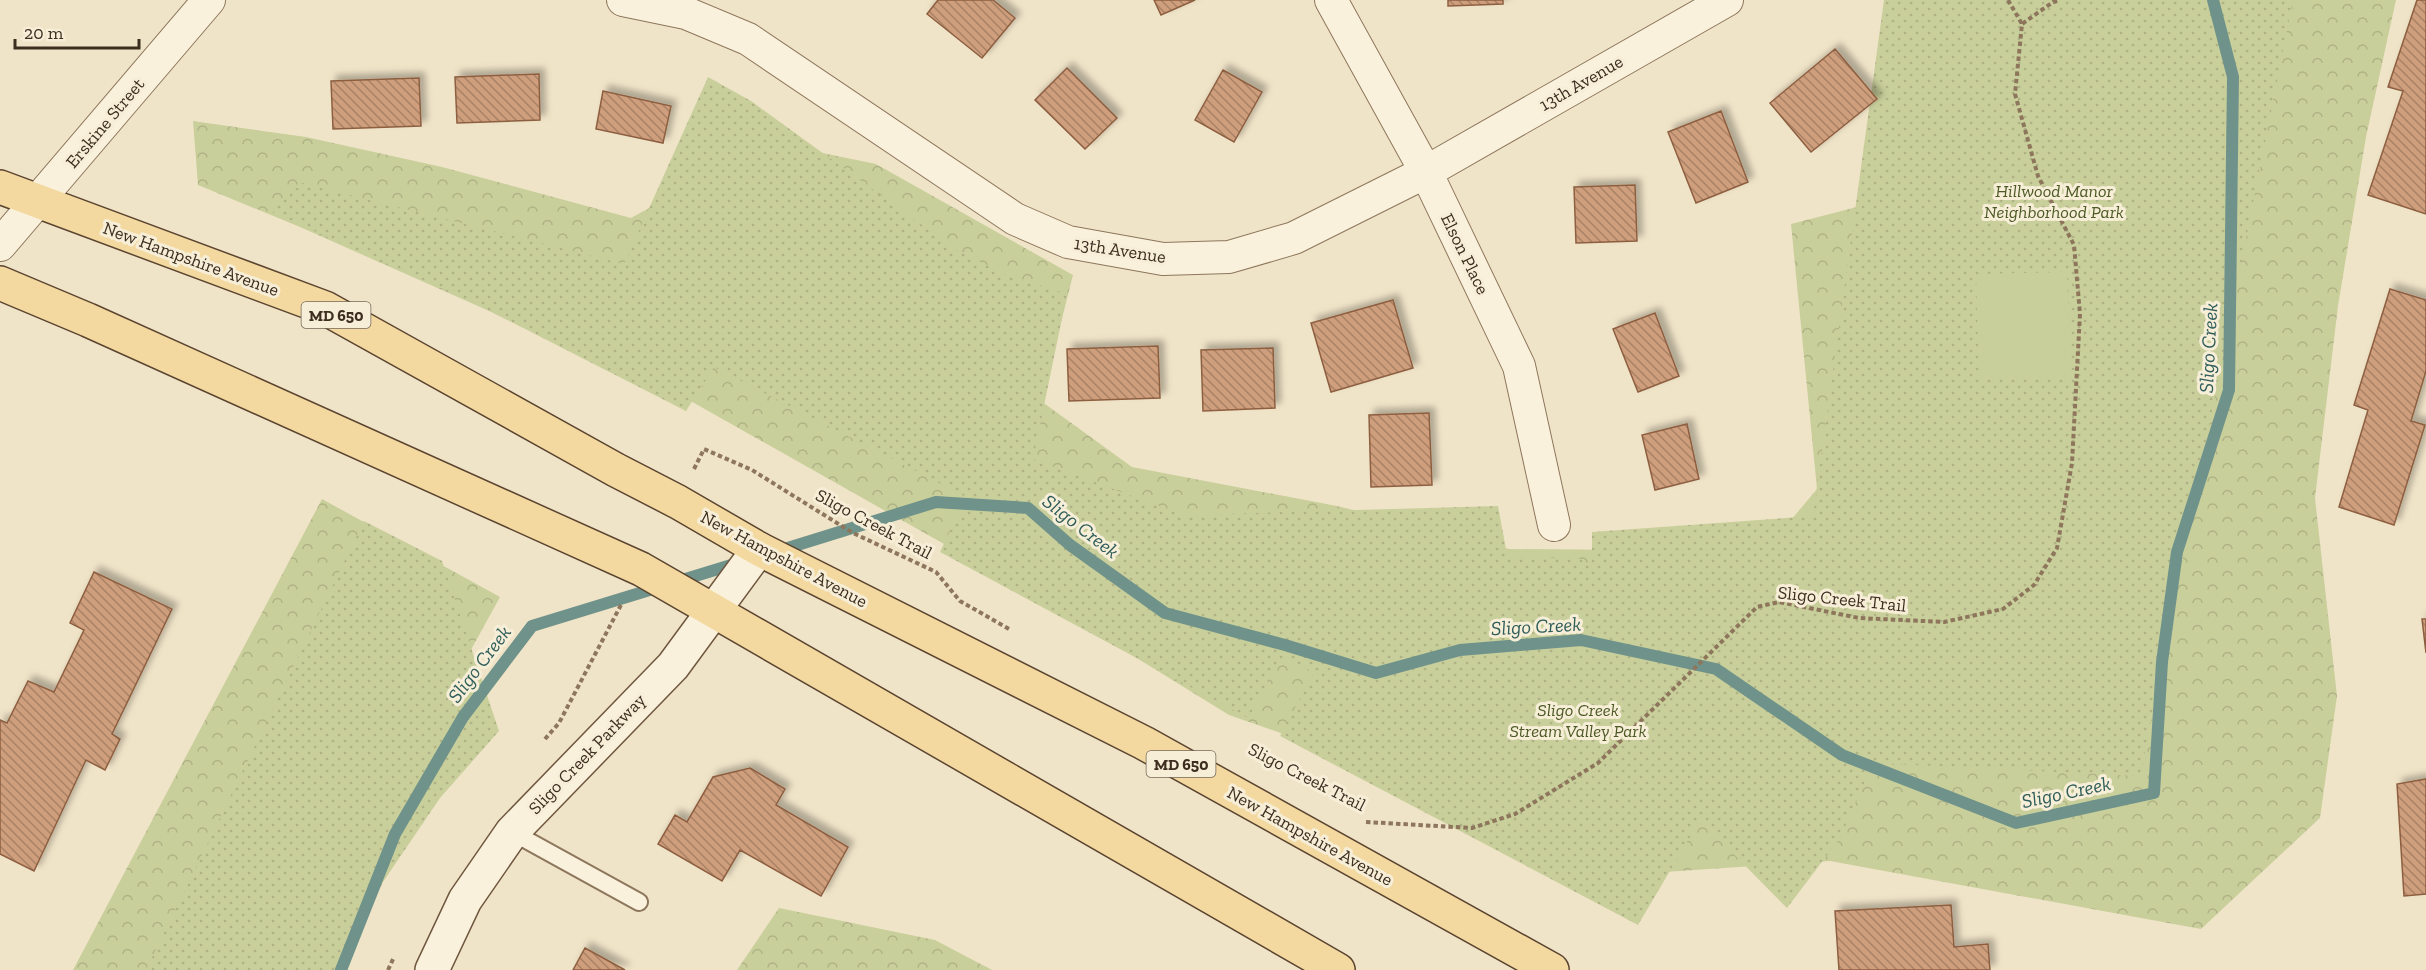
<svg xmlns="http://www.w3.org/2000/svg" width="2426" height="970" font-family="'Zilla Slab',serif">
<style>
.forest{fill:url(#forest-crowns)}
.park{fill:url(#park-dots)}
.garden{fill:#c9cf9b}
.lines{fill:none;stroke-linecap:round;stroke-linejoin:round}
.stream{stroke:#6f938a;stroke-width:12}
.building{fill:url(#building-back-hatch);stroke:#8d5f41;stroke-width:1.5;filter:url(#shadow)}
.lane-casing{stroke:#8d765c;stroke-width:20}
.street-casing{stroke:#8d765c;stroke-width:34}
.secondary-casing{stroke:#6f573f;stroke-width:36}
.primary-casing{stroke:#5b4430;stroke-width:36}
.path{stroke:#8d765c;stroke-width:4;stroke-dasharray:4.5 3;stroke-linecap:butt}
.lane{stroke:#faf1dc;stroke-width:16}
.street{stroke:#faf1dc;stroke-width:32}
.secondary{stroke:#faf1dc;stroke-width:33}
.primary{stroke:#f3d9a0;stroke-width:33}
.labels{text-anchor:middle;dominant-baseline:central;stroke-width:6;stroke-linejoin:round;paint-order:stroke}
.shield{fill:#f7eed8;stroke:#756857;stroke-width:1.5}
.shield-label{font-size:16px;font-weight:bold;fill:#3d2e20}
.street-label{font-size:18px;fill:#3d2e20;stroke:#f7eed8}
.park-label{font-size:18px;font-style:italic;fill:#4d5a26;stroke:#f7eed8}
.water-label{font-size:20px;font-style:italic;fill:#2f5d5a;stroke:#f7eed8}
</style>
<defs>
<pattern id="forest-crowns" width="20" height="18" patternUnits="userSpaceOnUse" patternTransform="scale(1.5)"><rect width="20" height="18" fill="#c9cf9b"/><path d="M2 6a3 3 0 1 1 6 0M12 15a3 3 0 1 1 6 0" fill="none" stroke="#aeb285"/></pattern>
<pattern id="park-dots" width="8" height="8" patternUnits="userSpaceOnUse" patternTransform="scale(1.5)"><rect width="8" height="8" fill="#c9cf9b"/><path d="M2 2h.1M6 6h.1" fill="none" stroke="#aeb285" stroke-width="1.8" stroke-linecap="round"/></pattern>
<pattern id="building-back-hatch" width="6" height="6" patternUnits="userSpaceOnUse" patternTransform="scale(1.5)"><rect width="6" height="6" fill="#cf9f7d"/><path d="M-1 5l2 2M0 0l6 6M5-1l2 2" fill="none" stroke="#a98266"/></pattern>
<filter id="shadow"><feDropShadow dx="5.5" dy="-5.5" stdDeviation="3" flood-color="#0004"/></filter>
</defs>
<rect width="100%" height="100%" fill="#f0e4c8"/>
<!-- forest -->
<path class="forest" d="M2041,0h355l-30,137 -28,169 -23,192 22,198 -17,122 -119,111 -371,-68 -195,13 -309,-125 -97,-34 -191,-118 -351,-198 -387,-172 -102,-42 -5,-64 113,16 136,30 189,51 138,-76 107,22 197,111 -32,126 91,66 205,39 172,43 256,2 52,-62 -26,-265 128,-33z
M322,499l178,98 -205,373h-222z
M779,908l156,32 57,30h-255z"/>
<!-- park -->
<path class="park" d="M1884,0h409l-153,776 -267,-13 -33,75 -53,70 -87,-88 -62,105 -358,-189 34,-64 -31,-15 -35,61 -308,-166 26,-55 -252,-130 -28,44 -218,-111 -196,-88 30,-29 322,81 84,-187 43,24 204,148 50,25 62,20 -34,165 150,56 315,-9 10,54 9,-3 63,2 12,8v-35l221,-16z
M364,521l78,40 57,170 -59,67 -57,84 -44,88h-193z"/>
<!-- garden -->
<path class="garden" d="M2067,272l3,105 -91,2 -3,-105z"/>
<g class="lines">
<!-- stream -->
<path class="stream" d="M778,551l158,-49 92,6 42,37 95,68 120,32 91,28 84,-23 121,-10 135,29 126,86 174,68 138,-30 8,-131 15,-110 52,-162 4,-313 -20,-77
M341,970l54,-136 68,-117 69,-91 209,-64"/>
</g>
<!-- building -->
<path class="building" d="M938,0h55l22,18 -33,40 -55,-44z
M1154,0h41l-34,15z
M1448,0h55v4l-55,2z
M2417,0h9v214l-58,-19 35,-104 -15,-4z
M1835,49l42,50 -66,53 -41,-49z
M1067,68l50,50 -32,31 -50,-49z
M1223,70l39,22 -28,50 -39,-22z
M539,74l1,46 -83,3 -2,-46z
M419,78l2,48 -88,3 -2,-48z
M603,91l68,15 -8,37 -67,-14z
M1721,111l27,71 -52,21 -28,-71z
M1635,185l2,56 -61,2 -2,-56z
M2390,289l36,11v71l-15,50 14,4 -31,100 -55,-18 29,-97 -14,-5z
M1393,300l20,68 -82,24 -20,-69z
M1655,313l24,63 -41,16 -25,-63z
M1158,346l2,52 -91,3 -2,-52z
M1273,348l2,60 -72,3 -2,-61z
M1429,413l3,72 -61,2 -2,-72z
M1687,424l12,55 -44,11 -13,-55z
M94,572l78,37 -60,125 8,5 -15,31 -19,-10 -52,111 -34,-17v-134l7,3 21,-42 26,11 30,-62 -14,-7z
M2422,619h4v34z
M750,768l35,21 -9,16 72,42 -27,49 -81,-46 -18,31 -64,-37 17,-29 12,7 26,-45z
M2426,779v115l-22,2 -7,-112z
M1951,905l3,42 34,-3 2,26h-151l-4,-59z
M585,948l40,22h-52z"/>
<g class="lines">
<!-- lane casing -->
<g class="lane-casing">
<path id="lane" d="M512,832l127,70"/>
</g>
<!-- street casing -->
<g class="street-casing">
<path id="street" d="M623,0l63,13 62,26 267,180 53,23 95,17 66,-2 65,-19 132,-66 301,-172
M1331,0l95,172 93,194 35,159
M0,245l209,-245"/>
</g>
<!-- secondary casing -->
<g class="secondary-casing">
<path id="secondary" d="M432,970l33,-70 47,-68 161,-166 86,-117"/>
</g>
<!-- primary casing -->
<g class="primary-casing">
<path id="primary" d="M0,187l325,121 291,162 62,32 81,47 385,194 408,227
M0,283l88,37 553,249 697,401"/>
</g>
<!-- path -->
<path class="path" d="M2008,0l14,24
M694,469l10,-20 48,21 101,63 83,39 24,29 49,28
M545,739l14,-16 63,-120
M1366,822l106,6 43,-14 83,-51 159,-156 22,-5 80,16 85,4 59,-13 31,-24 23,-37 15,-85 8,-149 -6,-69 -36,-69 -23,-82 7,-70 31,-22 7,-2
M388,970l6,-13"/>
<!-- lane -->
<use href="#lane" class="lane"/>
<!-- street -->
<use href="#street" class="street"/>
<!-- secondary -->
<use href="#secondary" class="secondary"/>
<!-- primary -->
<use href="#primary" class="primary"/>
</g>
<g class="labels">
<!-- shield labels -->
<g class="shield">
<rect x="301.5" y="302" width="69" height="26" rx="4.5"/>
<rect x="1146.5" y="751" width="69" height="26" rx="4.5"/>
</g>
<g class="shield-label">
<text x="336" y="315">MD 650</text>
<text x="1181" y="764">MD 650</text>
</g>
<!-- street labels -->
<g class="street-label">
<text transform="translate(1581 83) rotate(-30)">13th Avenue</text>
<text transform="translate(105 123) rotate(-50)">Erskine Street</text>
<text transform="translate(1120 250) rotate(9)">13th Avenue</text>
<text transform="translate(1465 254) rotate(64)">Elson Place</text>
<text transform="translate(191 259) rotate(20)">New Hampshire Avenue</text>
<text transform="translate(874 524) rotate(28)">Sligo Creek Trail</text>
<text transform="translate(784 559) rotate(28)">New Hampshire Avenue</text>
<text transform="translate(1842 599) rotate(6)">Sligo Creek Trail</text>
<text transform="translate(587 754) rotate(-46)">Sligo Creek Parkway</text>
<text transform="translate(1307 777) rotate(27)">Sligo Creek Trail</text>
<text transform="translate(1310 836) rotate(29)">New Hampshire Avenue</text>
</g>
<!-- park labels -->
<g class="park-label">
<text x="2054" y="191">Hillwood Manor<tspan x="2054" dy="21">Neighborhood Park</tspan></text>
<text x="1578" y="710">Sligo Creek<tspan x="1578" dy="21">Stream Valley Park</tspan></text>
</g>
<!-- water labels -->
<g class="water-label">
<text transform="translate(2208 348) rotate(-87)">Sligo Creek</text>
<text transform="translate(1081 526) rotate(38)">Sligo Creek</text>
<text transform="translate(1536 626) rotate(-3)">Sligo Creek</text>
<text transform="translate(479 664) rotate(-53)">Sligo Creek</text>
<text transform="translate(2066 792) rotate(-12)">Sligo Creek</text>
</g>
</g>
<!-- scale -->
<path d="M15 39v9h124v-9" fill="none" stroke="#3d2e20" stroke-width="3"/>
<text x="24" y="39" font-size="18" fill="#3d2e20" stroke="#f7eed8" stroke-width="4.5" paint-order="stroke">20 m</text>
</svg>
